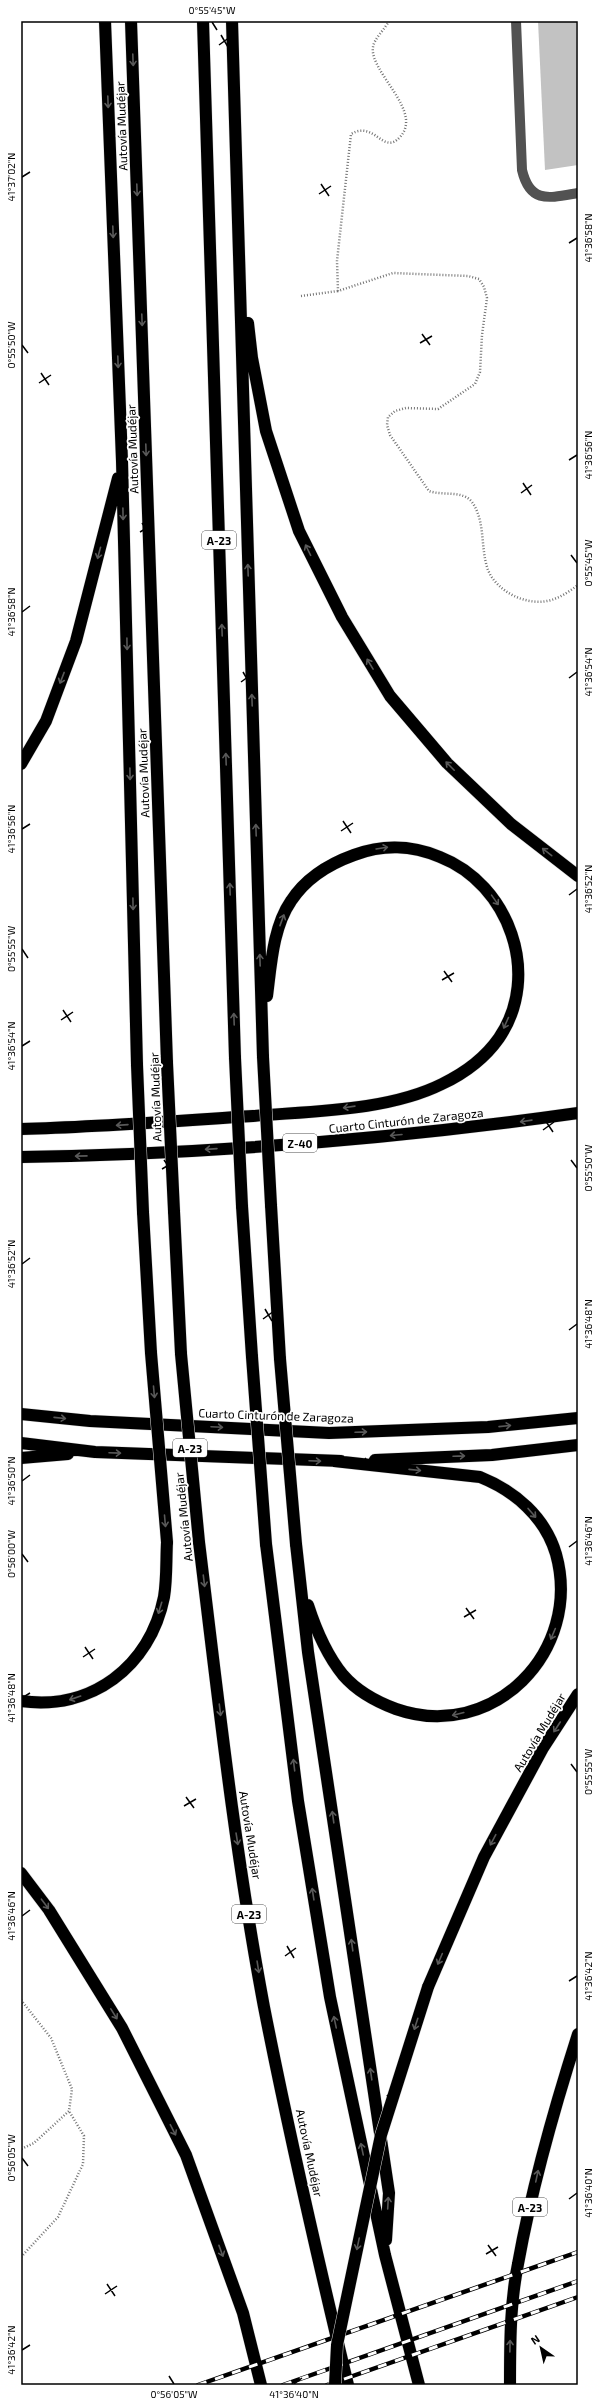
<svg xmlns="http://www.w3.org/2000/svg" width="599" height="2406" font-family="'Exo 2',sans-serif">
<style>
.building{fill:#c2c2c2}
.lines{fill:none;stroke-linecap:round;stroke-linejoin:round}
.highway-casing{stroke:#dbdbdb;stroke-width:13}
.path{stroke:#747474;stroke-width:2.5;stroke-dasharray:1 2;stroke-linecap:butt}
.minor{stroke:#525252;stroke-width:10}
.highway{stroke:#000;stroke-width:12}
.rail-casing{stroke:#000;stroke-width:4.5}
.rail{stroke:#fff;stroke-width:3;stroke-dasharray:9;stroke-linecap:butt}
.highway-bridge-casing{stroke:#dbdbdb;stroke-width:13;stroke-linecap:butt}
.highway-bridge{stroke:#000;stroke-width:12}
.oneway{stroke:#595959}
.ticks{fill:none;stroke:#000;stroke-width:1.5}
.labels{text-anchor:middle;dominant-baseline:central;stroke-width:3.5;stroke-linejoin:round;paint-order:stroke}
.shield{fill:#fff;stroke:#4c4c4c;stroke-width:1}
.shield-label{font-size:11px;font-weight:bold;fill:#000}
.street-label{font-size:12px;fill:#000;stroke:#fff}
.neatline{fill:none;stroke:#000;stroke-width:1.5}
.ticks-label{font-size:10px;text-anchor:middle;fill:#000}
</style>
<rect width="100%" height="100%" fill="#fff"/>
<!-- building -->
<path class="building" d="M538,21h38l2,144 -33,5z"/>
<g class="lines">
<!-- highway casing -->
<g class="highway-casing">
<path id="highway" d="M105,21l17,440 15,604
M131,21l36,1042
M203,21l32,1037
M232,21l31,1036
M248,323l4,35 14,73 33,100 43,86 48,79 57,67 64,61 67,52
M21,764l25,-43 30,-80 42,-163
M21,1129c77,-2 154,-8 232,-13 59,-5 135,-5 189,-32 21,-10 43,-26 57,-46 43,-63 10,-154 -59,-181 -29,-12 -56,-13 -86,-2 -25,9 -48,23 -63,46 -18,26 -20,64 -24,95
M21,1157c186,-3 373,-18 557,-44
M271,1205l9,154
M242,1206l10,151
M174,1211l7,143
M143,1212l8,141
M21,1414l69,7 239,12 159,-6 90,-9
M21,1443l74,9 246,9
M21,1458l47,-4
M375,1460l117,-5 86,-10
M199,1542c19,156 36,311 65,465 25,127 54,253 84,378
M266,1544l32,257 32,196 55,258 34,130
M296,1544l12,108 81,541 -3,47
M308,1605c8,25 18,49 35,70 13,15 34,27 53,34 97,34 187,-58 160,-155 -11,-37 -41,-63 -76,-77l-146,-16
M21,1701c70,10 129,-34 143,-104 3,-18 2,-37 3,-55
M21,1873l28,37 73,118 64,127 57,158 18,72
M428,1987l56,-130 59,-109 35,-54
M510,2385c0,-40 0,-82 8,-121 14,-78 36,-155 60,-230"/>
</g>
<!-- path -->
<path class="path" d="M389,21c-4,8 -15,18 -16,26 -4,25 51,64 27,90 -17,19 -25,-17 -49,-3l-14,127 1,30 55,-18 75,3 11,3 5,8 3,11 -5,37 -2,37 -5,12 -37,25 -32,-1 -11,3 -7,6 -1,8 3,10 39,56c13,5 34,-1 43,11 14,20 8,46 16,68 10,24 43,38 66,29 9,-3 17,-9 24,-14
M301,296l37,-5
M21,2000l30,38 21,51 -3,22 -35,32 -13,6
M21,2257l37,-40 25,-53 1,-28 -15,-25"/>
<!-- minor -->
<path class="minor" d="M516,21l6,149c8,34 27,28 56,23"/>
<!-- highway -->
<use href="#highway" class="highway"/>
<!-- rail casing -->
<g class="rail-casing">
<path id="rail" d="M198,2385l380,-133
M283,2385l295,-104
M327,2385l251,-88"/>
</g>
<!-- rail -->
<use href="#rail" class="rail"/>
<!-- highway-bridge casing -->
<g class="highway-bridge-casing">
<path id="highway-bridge" d="M263,1057l8,148
M235,1058l7,148
M167,1063l7,148
M137,1065l6,147
M151,1353l16,189
M181,1354l18,188
M252,1357l14,187
M280,1359l16,185
M335,2385l2,-40 44,-210 47,-148"/>
</g>
<!-- highway-bridge -->
<use href="#highway-bridge" class="highway-bridge"/>
</g>
<!-- one-way arrows -->
<defs><path id="oneway-shaft" d="M-6 0H5M1.5-3L5.5 0L1.5 3" fill="none" stroke-width="1.6" stroke-linecap="round" stroke-linejoin="round"/></defs>
<g class="oneway">
<use href="#oneway-shaft" transform="translate(133 60) rotate(88)"/>
<use href="#oneway-shaft" transform="translate(108 102) rotate(88)"/>
<use href="#oneway-shaft" transform="translate(137 190) rotate(88)"/>
<use href="#oneway-shaft" transform="translate(113 232) rotate(88)"/>
<use href="#oneway-shaft" transform="translate(142 320) rotate(88)"/>
<use href="#oneway-shaft" transform="translate(118 362) rotate(88)"/>
<use href="#oneway-shaft" transform="translate(146 450) rotate(88)"/>
<use href="#oneway-shaft" transform="translate(123 514) rotate(89)"/>
<use href="#oneway-shaft" transform="translate(308 550) rotate(-116)"/>
<use href="#oneway-shaft" transform="translate(99 553) rotate(105)"/>
<use href="#oneway-shaft" transform="translate(248 570) rotate(-92)"/>
<use href="#oneway-shaft" transform="translate(222 630) rotate(-92)"/>
<use href="#oneway-shaft" transform="translate(127 644) rotate(89)"/>
<use href="#oneway-shaft" transform="translate(370 664) rotate(-121)"/>
<use href="#oneway-shaft" transform="translate(62 678) rotate(111)"/>
<use href="#oneway-shaft" transform="translate(252 700) rotate(-92)"/>
<use href="#oneway-shaft" transform="translate(226 759) rotate(-92)"/>
<use href="#oneway-shaft" transform="translate(450 766) rotate(-135)"/>
<use href="#oneway-shaft" transform="translate(130 774) rotate(89)"/>
<use href="#oneway-shaft" transform="translate(256 830) rotate(-92)"/>
<use href="#oneway-shaft" transform="translate(382 848) rotate(-9)"/>
<use href="#oneway-shaft" transform="translate(547 852) rotate(-142)"/>
<use href="#oneway-shaft" transform="translate(230 889) rotate(-92)"/>
<use href="#oneway-shaft" transform="translate(495 900) rotate(55)"/>
<use href="#oneway-shaft" transform="translate(133 904) rotate(89)"/>
<use href="#oneway-shaft" transform="translate(282 920) rotate(-70)"/>
<use href="#oneway-shaft" transform="translate(260 960) rotate(-92)"/>
<use href="#oneway-shaft" transform="translate(234 1019) rotate(-92)"/>
<use href="#oneway-shaft" transform="translate(506 1023) rotate(114)"/>
<use href="#oneway-shaft" transform="translate(349 1107) rotate(172)"/>
<use href="#oneway-shaft" transform="translate(526 1121) rotate(172)"/>
<use href="#oneway-shaft" transform="translate(122 1125) rotate(176)"/>
<use href="#oneway-shaft" transform="translate(396 1135) rotate(175)"/>
<use href="#oneway-shaft" transform="translate(211 1149) rotate(176)"/>
<use href="#oneway-shaft" transform="translate(81 1156) rotate(179)"/>
<use href="#oneway-shaft" transform="translate(154 1392) rotate(85)"/>
<use href="#oneway-shaft" transform="translate(60 1418) rotate(6)"/>
<use href="#oneway-shaft" transform="translate(505 1426) rotate(-6)"/>
<use href="#oneway-shaft" transform="translate(217 1427) rotate(3)"/>
<use href="#oneway-shaft" transform="translate(361 1432) rotate(-2)"/>
<use href="#oneway-shaft" transform="translate(115 1453) rotate(2)"/>
<use href="#oneway-shaft" transform="translate(459 1456) rotate(-2)"/>
<use href="#oneway-shaft" transform="translate(315 1461) rotate(2)"/>
<use href="#oneway-shaft" transform="translate(415 1470) rotate(6)"/>
<use href="#oneway-shaft" transform="translate(532 1513) rotate(49)"/>
<use href="#oneway-shaft" transform="translate(165 1521) rotate(85)"/>
<use href="#oneway-shaft" transform="translate(204 1581) rotate(83)"/>
<use href="#oneway-shaft" transform="translate(160 1608) rotate(107)"/>
<use href="#oneway-shaft" transform="translate(553 1634) rotate(113)"/>
<use href="#oneway-shaft" transform="translate(75 1698) rotate(161)"/>
<use href="#oneway-shaft" transform="translate(220 1710) rotate(83)"/>
<use href="#oneway-shaft" transform="translate(458 1714) rotate(166)"/>
<use href="#oneway-shaft" transform="translate(557 1727) rotate(123)"/>
<use href="#oneway-shaft" transform="translate(294 1765) rotate(-97)"/>
<use href="#oneway-shaft" transform="translate(333 1817) rotate(-98)"/>
<use href="#oneway-shaft" transform="translate(237 1839) rotate(81)"/>
<use href="#oneway-shaft" transform="translate(493 1840) rotate(118)"/>
<use href="#oneway-shaft" transform="translate(313 1894) rotate(-99)"/>
<use href="#oneway-shaft" transform="translate(45 1904) rotate(53)"/>
<use href="#oneway-shaft" transform="translate(352 1945) rotate(-98)"/>
<use href="#oneway-shaft" transform="translate(440 1959) rotate(113)"/>
<use href="#oneway-shaft" transform="translate(258 1967) rotate(81)"/>
<use href="#oneway-shaft" transform="translate(114 2014) rotate(58)"/>
<use href="#oneway-shaft" transform="translate(335 2022) rotate(-102)"/>
<use href="#oneway-shaft" transform="translate(416 2024) rotate(108)"/>
<use href="#oneway-shaft" transform="translate(371 2074) rotate(-98)"/>
<use href="#oneway-shaft" transform="translate(173 2130) rotate(63)"/>
<use href="#oneway-shaft" transform="translate(362 2149) rotate(-102)"/>
<use href="#oneway-shaft" transform="translate(537 2176) rotate(-78)"/>
<use href="#oneway-shaft" transform="translate(388 2203) rotate(-87)"/>
<use href="#oneway-shaft" transform="translate(358 2244) rotate(102)"/>
<use href="#oneway-shaft" transform="translate(221 2251) rotate(70)"/>
<use href="#oneway-shaft" transform="translate(510 2346) rotate(-89)"/>
</g>
<!-- ticks -->
<path class="ticks" d="M212,22l5,8M221,35l7,12M219,45l11,-8M22,177l8,-5M321,184l8,12M319,194l12,-8M569,243l8,-5M422,334l8,11M420,343l12,-7M22,345l6,8M41,373l8,12M39,383l12,-8M569,460l8,-5M523,483l8,12M521,493l11,-8M142,523l8,11M140,532l12,-7M571,555l6,8M22,612l8,-6M243,672l7,12M569,678l8,-6M241,682l11,-8M343,821l8,12M22,829l8,-5M341,831l12,-8M569,895l8,-6M22,949l6,9M444,971l8,11M442,980l12,-7M63,1010l8,12M61,1020l12,-8M22,1046l8,-5M545,1120l8,12M543,1130l11,-8M164,1160l8,11M571,1160l6,8M162,1169l12,-7M22,1264l8,-6M265,1309l7,12M263,1319l11,-8M569,1330l8,-6M365,1458l8,12M363,1468l12,-8M22,1481l8,-6M569,1547l8,-6M22,1554l6,8M466,1608l8,11M464,1617l12,-7M85,1647l8,12M83,1657l12,-8M22,1698l8,-5M571,1764l6,8M186,1797l8,11M184,1806l12,-7M22,1916l8,-6M287,1946l7,12M285,1956l11,-8M569,1981l8,-5M387,2095l8,12M385,2105l12,-8M22,2158l6,8M569,2199l8,-6M488,2245l8,11M486,2254l12,-7M107,2284l8,12M105,2294l12,-8M22,2350l8,-5M169,2376l5,8M294,2384l8,-6"/>
<g class="labels">
<!-- shield labels -->
<g class="shield">
<rect x="202" y="531" width="34" height="18" rx="3"/>
<rect x="283" y="1134" width="34" height="18" rx="3"/>
<rect x="173" y="1439" width="34" height="18" rx="3"/>
<rect x="232" y="1905" width="34" height="18" rx="3"/>
<rect x="513" y="2198" width="34" height="18" rx="3"/>
</g>
<g class="shield-label">
<text x="219" y="540">A-23</text>
<text x="300" y="1143">Z-40</text>
<text x="190" y="1448">A-23</text>
<text x="249" y="1914">A-23</text>
<text x="530" y="2207">A-23</text>
</g>
<!-- street labels -->
<g class="street-label">
<text transform="translate(121 126) rotate(-92)">Autovía Mudéjar</text>
<text transform="translate(132 449) rotate(-92)">Autovía Mudéjar</text>
<text transform="translate(143 773) rotate(-92)">Autovía Mudéjar</text>
<text transform="translate(155 1097) rotate(-92)">Autovía Mudéjar</text>
<text transform="translate(406 1120) rotate(-6)">Cuarto Cinturón de Zaragoza</text>
<text transform="translate(276 1415) rotate(2)">Cuarto Cinturón de Zaragoza</text>
<text transform="translate(183 1517) rotate(-96)">Autovía Mudéjar</text>
<text transform="translate(539 1732) rotate(-59)">Autovía Mudéjar</text>
<text transform="translate(251 1835) rotate(81)">Autovía Mudéjar</text>
<text transform="translate(310 2153) rotate(78)">Autovía Mudéjar</text>
</g>
</g>
<!-- border -->
<rect width="599" height="2406" fill="none" stroke="#ffffff" stroke-width="44"/>
<!-- north arrow -->
<g transform="translate(541 2348) rotate(326)" stroke="#ffffff" stroke-width="3" paint-order="stroke">
<path d="M0-3L7 15L0 10L-7 15Z" fill="#000000"/>
<text y="-6" font-size="11" font-weight="bold" text-anchor="middle" fill="#000000">N</text>
</g>
<rect x="22" y="22" width="555" height="2362" class="neatline"/>
<g class="ticks-label">
<text x="212" y="14">0°55'45"W</text>
<text transform="translate(11 177) rotate(-90)" y="4">41°37'02"N</text>
<text transform="translate(588 238) rotate(-90)" y="4">41°36'58"N</text>
<text transform="translate(11 345) rotate(-90)" y="4">0°55'50"W</text>
<text transform="translate(588 455) rotate(-90)" y="4">41°36'56"N</text>
<text transform="translate(588 563) rotate(-90)" y="4">0°55'45"W</text>
<text transform="translate(11 612) rotate(-90)" y="4">41°36'58"N</text>
<text transform="translate(588 672) rotate(-90)" y="4">41°36'54"N</text>
<text transform="translate(11 829) rotate(-90)" y="4">41°36'56"N</text>
<text transform="translate(588 889) rotate(-90)" y="4">41°36'52"N</text>
<text transform="translate(11 949) rotate(-90)" y="4">0°55'55"W</text>
<text transform="translate(11 1046) rotate(-90)" y="4">41°36'54"N</text>
<text transform="translate(588 1168) rotate(-90)" y="4">0°55'50"W</text>
<text transform="translate(11 1264) rotate(-90)" y="4">41°36'52"N</text>
<text transform="translate(588 1324) rotate(-90)" y="4">41°36'48"N</text>
<text transform="translate(11 1481) rotate(-90)" y="4">41°36'50"N</text>
<text transform="translate(588 1541) rotate(-90)" y="4">41°36'46"N</text>
<text transform="translate(11 1554) rotate(-90)" y="4">0°56'00"W</text>
<text transform="translate(11 1698) rotate(-90)" y="4">41°36'48"N</text>
<text transform="translate(588 1772) rotate(-90)" y="4">0°55'55"W</text>
<text transform="translate(11 1916) rotate(-90)" y="4">41°36'46"N</text>
<text transform="translate(588 1976) rotate(-90)" y="4">41°36'42"N</text>
<text transform="translate(11 2158) rotate(-90)" y="4">0°56'05"W</text>
<text transform="translate(588 2193) rotate(-90)" y="4">41°36'40"N</text>
<text transform="translate(11 2350) rotate(-90)" y="4">41°36'42"N</text>
<text x="174" y="2398">0°56'05"W</text>
<text x="294" y="2398">41°36'40"N</text>
</g>
</svg>
